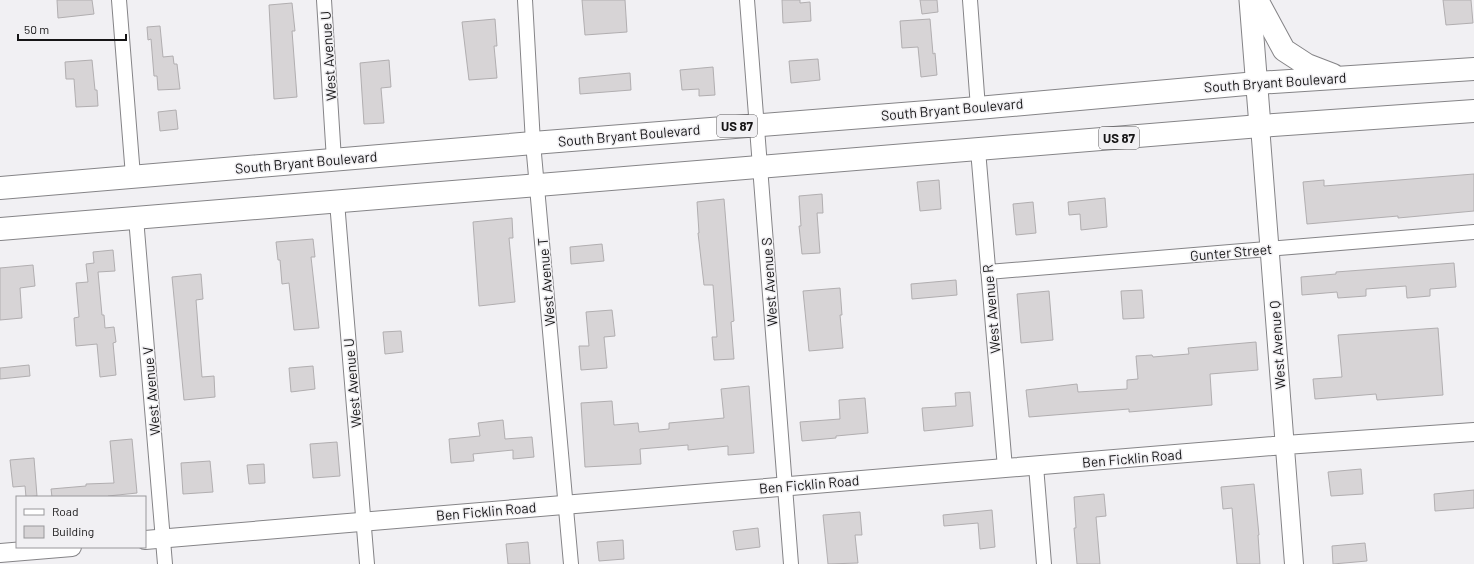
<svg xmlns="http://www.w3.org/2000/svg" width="1474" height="564" font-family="Barlow,sans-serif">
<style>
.building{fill:#d7d4d6;stroke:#b1aeb0}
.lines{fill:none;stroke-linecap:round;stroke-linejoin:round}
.minor-casing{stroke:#858487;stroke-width:16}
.tertiary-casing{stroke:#858487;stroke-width:20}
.secondary-casing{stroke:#858487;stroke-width:23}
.primary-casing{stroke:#858487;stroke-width:24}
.minor{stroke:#fff;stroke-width:14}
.tertiary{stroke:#fff;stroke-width:18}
.secondary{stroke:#fff;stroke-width:21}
.primary{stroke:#fff;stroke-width:22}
.labels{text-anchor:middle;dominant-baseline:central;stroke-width:3;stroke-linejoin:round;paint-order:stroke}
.shield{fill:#f1f0f3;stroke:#585758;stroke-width:1}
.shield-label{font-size:13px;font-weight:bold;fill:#161516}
.street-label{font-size:14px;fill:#161516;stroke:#f1f0f3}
</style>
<rect width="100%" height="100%" fill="#f1f0f3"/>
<!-- building -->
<path class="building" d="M57,0h35l2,14 -36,4z
M582,0h43l2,32 -42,3z
M782,0h18v3l10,-1 1,19 -28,2z
M920,0h17l1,12 -16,2z
M1443,0h28l2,23 -27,2z
M292,3l3,28h-3l5,66 -23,2 -5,-94z
M495,19l2,27h-3l3,32 -28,2 -7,-58z
M930,19l3,35 2,-1 2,22 -16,2 -3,-30 -16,1 -2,-27z
M160,26l3,31 10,-1 1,8h3l3,25 -22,1 -1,-14h-3l-3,-37 -3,1 -1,-13z
M818,59l2,21 -29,3 -2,-22z
M92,60l3,30h2l1,16 -22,1 -2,-28h-8l-1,-17z
M389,60l2,27 -10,1 3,35 -20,1 -4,-61z
M713,67l2,28 -16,1v-7l-17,1 -2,-20z
M630,73l1,17 -51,4 -1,-16z
M176,110l2,19 -18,2 -2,-19z
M1474,174v37l-76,7v-2l-91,8 -4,-42 21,-2v6z
M939,180l2,29 -21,2 -3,-29z
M822,194l1,19h-6l3,40 -18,1 -3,-28h2l-2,-30z
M1105,198l2,29 -26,3 -1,-16 -11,1 -1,-13z
M724,199l10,122 -3,1 3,37 -20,1 -2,-23h5l-4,-52h-9l-6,-52h1l-2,-31z
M1033,202l3,31 -20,2 -3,-31z
M512,218l1,20h-4l6,64 -36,4 -6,-84z
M313,239l2,18h-4l8,71 -25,2 -5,-47 -7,1 -2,-24h-2l-2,-18z
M602,244l2,17 -33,3 -1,-17z
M113,250l2,21 -17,1 4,43h2l1,13 9,-1 2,15 -3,1 3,32 -16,2 -3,-33 -21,2 -2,-28 5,-1 -3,-34 12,-1 -2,-18 8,-1 -1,-11z
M1454,263l2,24 -26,2v7l-23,2 -1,-12 -40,3v7l-28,2 -1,-6 -35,3 -1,-18 35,-3v-2z
M33,265l2,21 -15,2 2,30 -22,2v-52z
M201,274l2,25 -7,1 6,77 12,-1 1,21 -31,3 -12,-123z
M956,280l1,15 -45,4 -1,-15z
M840,288l2,27h-2l3,33 -34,3 -6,-60z
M1142,290l2,28 -21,1 -2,-28z
M1049,291l4,49 -32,3 -4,-49z
M612,310l3,26 -11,1 3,31 -26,2 -2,-24h10l-3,-34z
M1438,328l5,67 -66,5 -1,-6 -61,5 -2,-20 29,-2 -4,-42z
M401,331l2,21 -18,2 -2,-22z
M1256,342l2,28 -48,4 2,31 -83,7v-3l-100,8 -3,-27 51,-6 1,8 49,-3v-9l11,-1 -2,-23 16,-1 1,2 36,-3 -1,-6z
M29,365l1,11 -30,3v-11z
M313,366l2,23 -24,3 -2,-24z
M749,386l5,67 -26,2v-9l-40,4v-5l-48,4 1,15 -56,3 -4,-64 31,-2 2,24 24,-2 1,9 30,-3v-6l55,-5 -3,-29z
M970,392l3,34 -49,5 -2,-23 34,-2 -1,-13z
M865,398l3,35 -32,3v2l-34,3 -2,-19 40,-3 -1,-19z
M503,420l2,19 27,-2 2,20 -21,2v-9l-40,4 1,7 -23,2 -2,-24 31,-3 -2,-13z
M132,439l5,54 -29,3v1h-56l-1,-8 35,-3v-2l28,-1 -4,-42z
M337,442l3,34 -27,2 -3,-34z
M34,458l3,38 -11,1 -1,-11 -12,1 -3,-27z
M210,461l3,31 -30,2 -2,-31z
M264,464l1,19 -16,1 -2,-19z
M1361,469l2,25 -32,2 -3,-24z
M1254,484l5,51h-1l2,29h-23l-5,-56 -9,1 -2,-22z
M1474,490v18l-39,3 -1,-17z
M1104,494l2,22 -10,1 4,47h-23l-3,-36h2l-2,-31z
M992,510l3,37 -15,2 -2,-26 -34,3 -1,-11z
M860,512l2,23h-7l3,28 -30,1 -5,-49z
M758,528l2,19 -24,3 -3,-19z
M623,540l1,19 -25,2 -2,-19z
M528,542l2,22h-22l-2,-20z
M1365,543l2,18 -34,3 -1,-18z"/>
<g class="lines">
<!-- minor casing -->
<g class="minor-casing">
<path id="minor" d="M119,0l14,176
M324,0l10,160
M525,0l8,143 38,421
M747,0l44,564
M970,0l8,108
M978,150l27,318
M337,202l30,362
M136,218l29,346
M988,272l486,-40
M1036,466l8,98"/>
</g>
<!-- tertiary casing -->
<g class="tertiary-casing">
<path id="tertiary" d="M1260,126l34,438
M145,540l860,-72 280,-23 189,-13
M0,553l72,-6"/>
</g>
<!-- secondary casing -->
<g class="secondary-casing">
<path id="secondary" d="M1250,0l10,126"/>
</g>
<!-- primary casing -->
<g class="primary-casing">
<path id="primary" d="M1257,0l27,50 23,15 26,10
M0,188l533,-45 445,-35 279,-25 217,-14
M0,229l1260,-103 214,-15"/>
</g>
<!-- minor -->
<use href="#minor" class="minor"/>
<!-- tertiary -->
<use href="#tertiary" class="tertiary"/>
<!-- secondary -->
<use href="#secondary" class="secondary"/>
<!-- primary -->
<use href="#primary" class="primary"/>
</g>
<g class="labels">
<!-- shield labels -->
<g class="shield">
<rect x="717" y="115" width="40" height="22" rx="3"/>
<rect x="1099" y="127" width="40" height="22" rx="3"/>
</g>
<g class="shield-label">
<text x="737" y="126">US 87</text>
<text x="1119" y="138">US 87</text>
</g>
<!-- street labels -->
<g class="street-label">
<text transform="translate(328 56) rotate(-94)">West Avenue U</text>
<text transform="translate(1275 82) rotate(-4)">South Bryant Boulevard</text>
<text transform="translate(952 109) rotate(-5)">South Bryant Boulevard</text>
<text transform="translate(629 135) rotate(-5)">South Bryant Boulevard</text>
<text transform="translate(306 162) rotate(-5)">South Bryant Boulevard</text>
<text transform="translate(1231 252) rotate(-5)">Gunter Street</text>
<text transform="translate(546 282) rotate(-95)">West Avenue T</text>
<text transform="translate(769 282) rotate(-94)">West Avenue S</text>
<text transform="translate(991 309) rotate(-95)">West Avenue R</text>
<text transform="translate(1277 345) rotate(-94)">West Avenue Q</text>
<text transform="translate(352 383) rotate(-95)">West Avenue U</text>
<text transform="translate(151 391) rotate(-95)">West Avenue V</text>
<text transform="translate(1132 458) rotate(-5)">Ben Ficklin Road</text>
<text transform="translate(809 484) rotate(-5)">Ben Ficklin Road</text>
<text transform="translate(486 511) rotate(-5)">Ben Ficklin Road</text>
</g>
</g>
<!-- legend -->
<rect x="16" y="496" width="130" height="52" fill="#f1f0f3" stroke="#99989b"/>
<rect x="24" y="509" width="20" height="6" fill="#ffffff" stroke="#99989b"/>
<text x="52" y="516" font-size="12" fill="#161516">Road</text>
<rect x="24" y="526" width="20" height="12" fill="#d7d4d6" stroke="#99989b"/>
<text x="52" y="536" font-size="12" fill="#161516">Building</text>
<!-- scale -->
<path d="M18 34v6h108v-6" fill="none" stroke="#161516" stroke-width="2"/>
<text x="24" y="34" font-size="12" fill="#161516" stroke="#f1f0f3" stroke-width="3" paint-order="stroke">50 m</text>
</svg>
